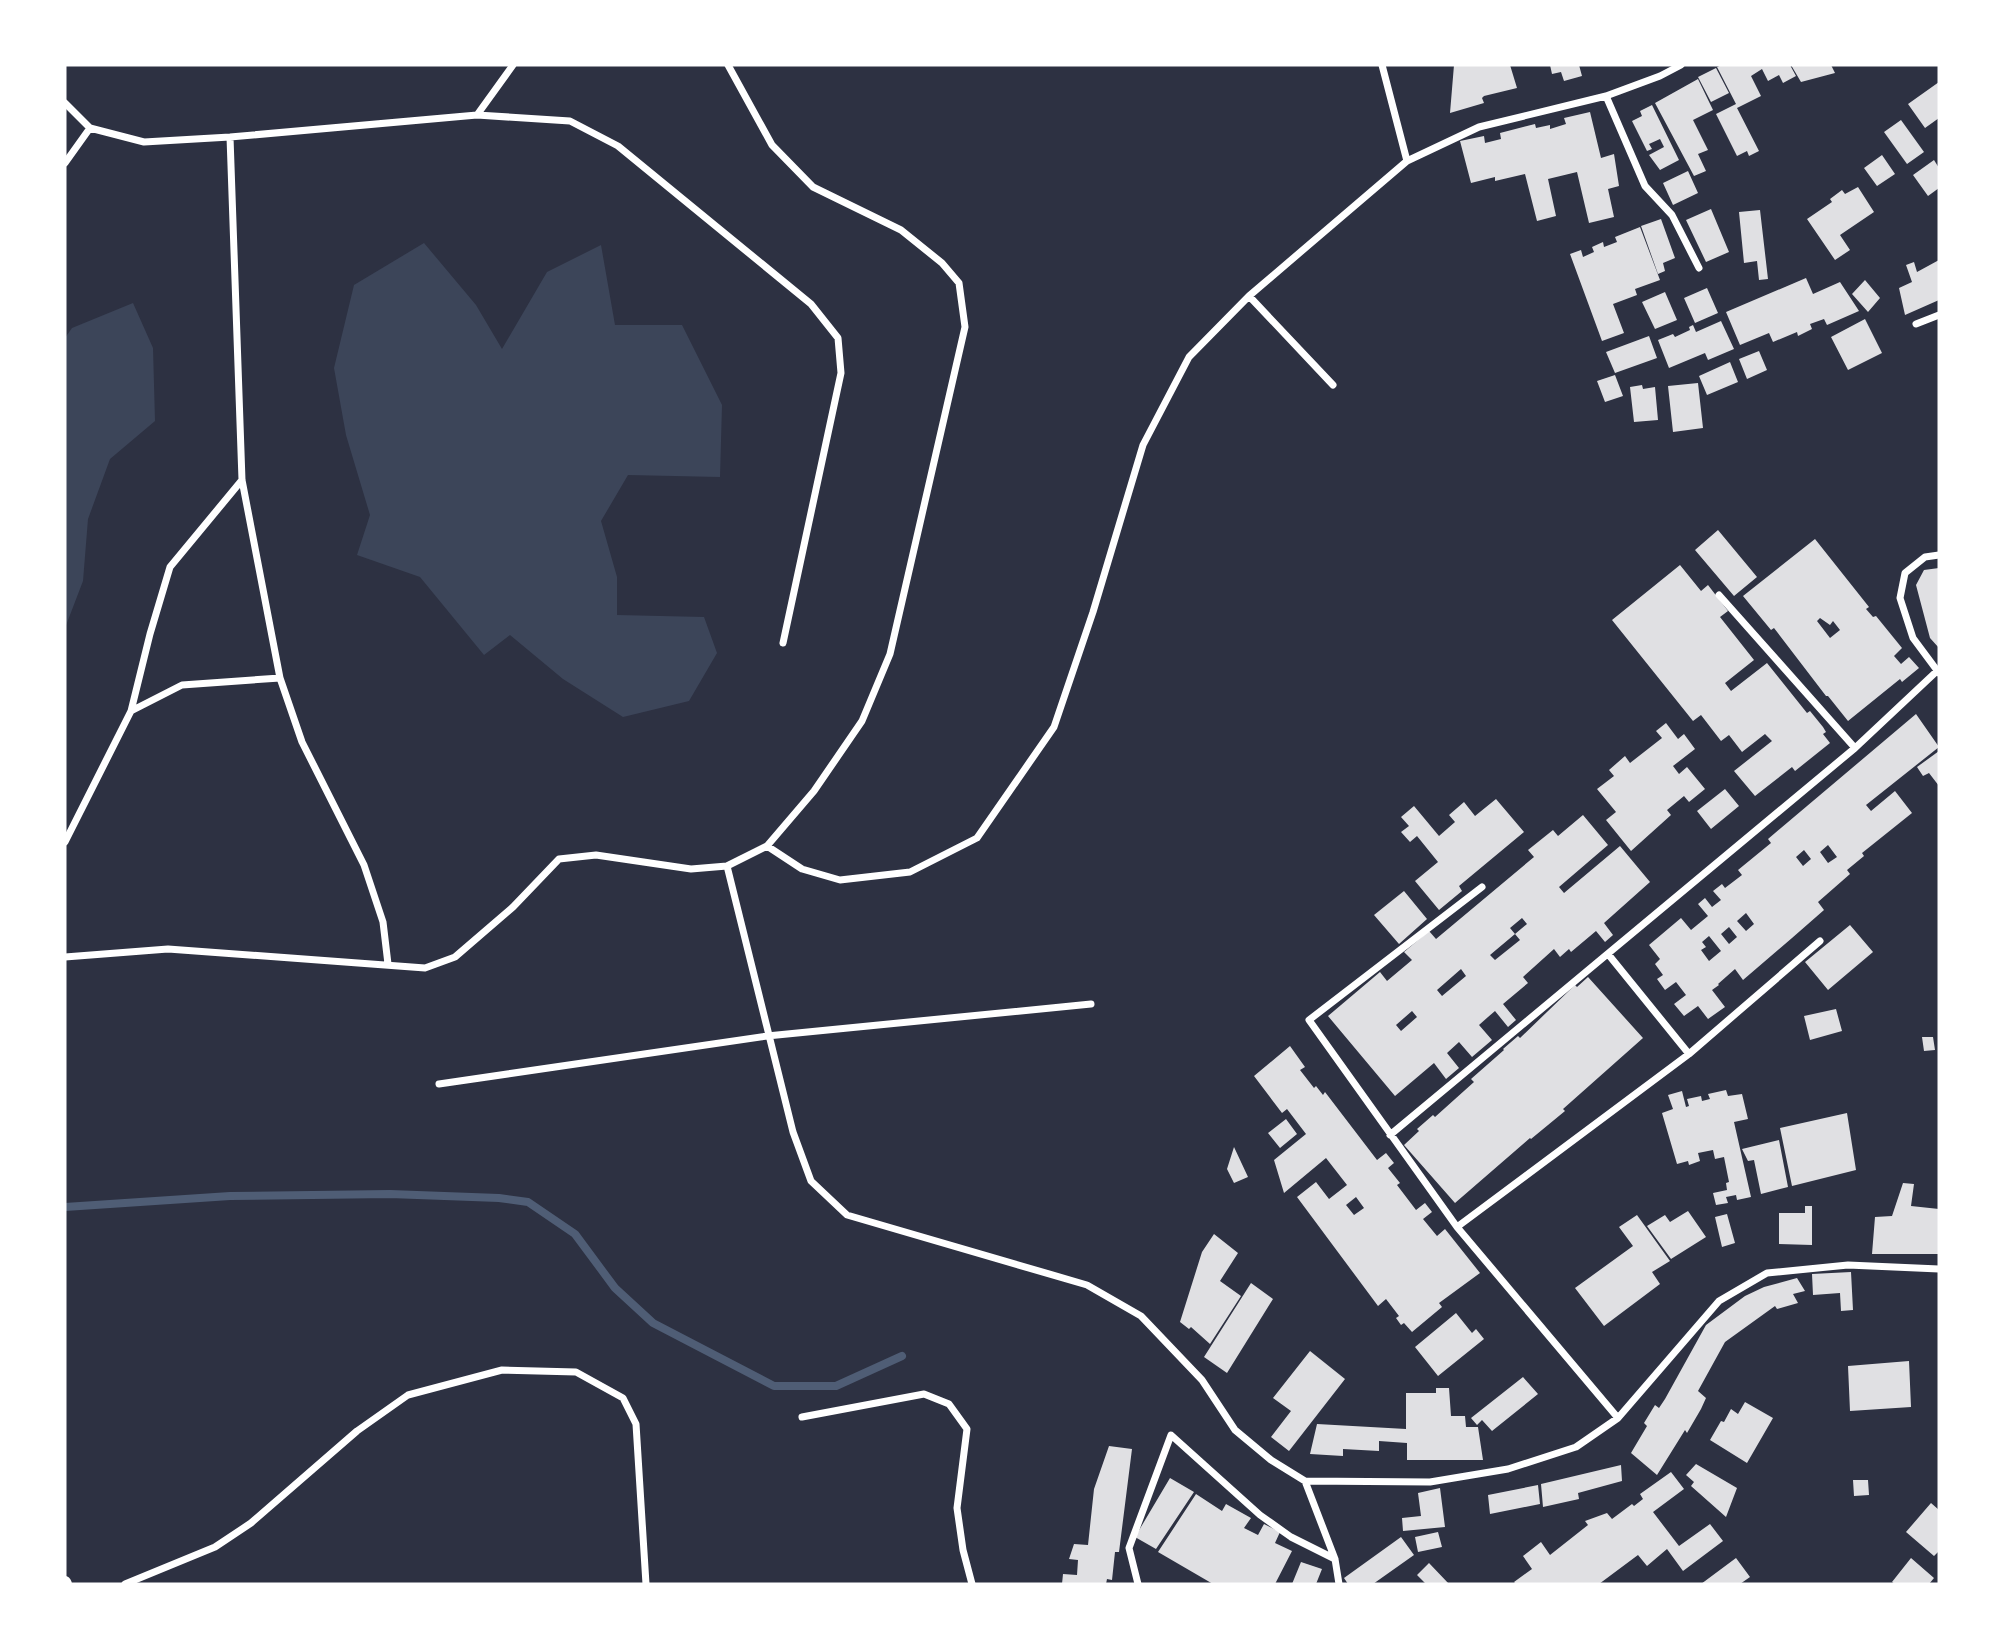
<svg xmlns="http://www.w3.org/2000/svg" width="2004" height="1649" font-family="'Archivo Narrow',sans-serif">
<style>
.green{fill:#3c4559}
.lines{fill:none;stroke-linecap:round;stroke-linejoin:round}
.stream{stroke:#4f5d75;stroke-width:8}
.building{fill:#e0e0e3;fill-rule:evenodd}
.minor{stroke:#fff;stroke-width:7}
.tertiary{stroke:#fff;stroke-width:12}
</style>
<rect width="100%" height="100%" fill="#2d3142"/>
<!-- green -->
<path class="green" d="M424,243l52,62 26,44 45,-77 54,-27 14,80h67l40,80 -2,72 -92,-2 -27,46 16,56v38l87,2 13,36 -28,48 -66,16 -60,-38 -53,-44 -26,20 -64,-78 -63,-22 13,-40 -24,-80 -12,-67 20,-83z
M133,303l20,45 2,73 -45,38 -22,60 -5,62 -18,47v-290l7,-10z"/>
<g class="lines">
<!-- stream -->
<path class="stream" d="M65,1207l165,-11 160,-2 109,4 29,4 47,32 40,54 38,35 121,63h62l66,-30"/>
</g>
<!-- building -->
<path class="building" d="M1454,65h56l7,23 -33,8 -2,2 2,5 -34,10z
M1550,65h29l3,11 -18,5 -3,-9 -9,2z
M1722,65h68l6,11 -13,7 -4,-8 -11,6 -6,-12 -11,7 10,20 -24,12 22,43 -10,5 -2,-5 -10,5 -21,-42 20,-10 -19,-37z
M1791,65h40l4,8 -34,9z
M1716,68l13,25 -18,9 -13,-25z
M1698,79l15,31 -20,10 15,30 -10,4 8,17 -12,5 -39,-73z
M1939,82v36l-14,10 -17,-24z
M1652,105l27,55 -19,10 -11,-15 15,-8 -4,-8 -11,5 3,5 -5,2 -15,-30 10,-5 -2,-5z
M1590,112l11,46 13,-4 5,32 -11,3 6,28 -25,6 -12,-51 -29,7 8,37 -19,5 -12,-47 -30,7v-4l-24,6 -11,-42 24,-5 1,7 16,-4 -1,-6 35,-9 1,4 14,-3v4l16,-5 -2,-6z
M1901,120l23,32 -17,12 -23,-32z
M1882,155l13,19 -18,12 -13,-18z
M1934,160l5,8v20l-11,8 -15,-21z
M1688,171l10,22 -25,12 -10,-22z
M1858,187l16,25 -34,23 10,15 -15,10 -28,-41 25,-17 -2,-3 12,-9 3,4z
M1711,209l18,43 -23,10 -20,-42z
M1760,210l8,69 -9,1 -2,-19 -13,2 -5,-51z
M1661,219l14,39 -12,5 2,8 -7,3 -17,-48z
M1640,227l20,53 -25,9 2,6 -24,9 11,29 -22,8 -32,-87 11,-4 2,7 11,-5 -2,-5 11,-5 1,5 13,-5 -2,-5z
M1939,260v40l-34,15 -6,-27 13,-6 -6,-17 8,-3 3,10z
M1806,278l7,16 27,-12 19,29 -32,14 -3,-6 -14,5 2,5 -14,7 -1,-4 -24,10 -4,-9 -29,12 -14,-33z
M1865,280l15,18 -12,14 -16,-18z
M1707,288l11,25 -23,10 -11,-25z
M1665,292l12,28 -22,9 -13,-27z
M1865,319l17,34 -34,17 -17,-33z
M1721,321l13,28 -26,11 -3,-7 -36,15 -11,-28 15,-6 2,3 15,-7 -1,-3 4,-2 3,7z
M1649,336l8,22 -42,15 -9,-21z
M1759,351l8,19 -20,9 -8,-20z
M1730,362l8,20 -31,13 -8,-19z
M1615,375l8,21 -18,6 -8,-21z
M1698,383l5,45 -30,4 -5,-46z
M1642,385l1,4 12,-2 3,33 -24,2 -4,-35z
M1718,530l39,47 -23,19 -39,-46z
M1815,539l54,68 -3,2 7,8 3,-1 26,32 -8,8 7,8 8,-7 10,11 -17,14 -2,-3 -52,42 -20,-25h-2l-52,-68 -3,2 -28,-34zM1820,618l10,7 3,-4 7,9 -10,8 -13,-17z
M1680,565l21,26 7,-6 20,26 -8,6 34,43 -29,23 6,8 36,-28 40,50 3,-2 13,16 3,5 -3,2 7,9 -35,28 -3,-4 -37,29 -21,-25 38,-30 -7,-7 -23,18 -13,-17 -8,6 -20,-26 -8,6 -81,-101z
M1939,568v80l-9,-10 -14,-53 8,-15z
M1916,714l23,33 -73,58 5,6 24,-20 17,22 -50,40 2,3 -17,14 3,4 -32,28 6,8 -32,28 -49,42 -8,-11 -17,15 1,1 -7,5 13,17 -17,12 -10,-13 -14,10 -10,-12 12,-9 -10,-13 -11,8 -8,-11 6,-4 -8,-11 5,-5 -11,-14 32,-27 10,12 17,-14 -10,-12 7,-6 7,9 9,-7 -8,-9 9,-7 3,4 17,-13 -4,-5 33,-27 -3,-4zM1828,845l9,12 -9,6 -8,-11zM1804,850l7,9 -8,7 -7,-9zM1746,913l8,11 -8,7 -9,-10zM1729,927l8,10 -8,7 -8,-10zM1709,936l12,15 -12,10 -8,-11 5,-3 -4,-5z
M1666,723l12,16 6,-5 11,15 -22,17 6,8 8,-7 18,22 -16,13 -5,-6 -17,14 4,5 -40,36 -25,-31 10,-8 -19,-23 17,-13 -5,-6 16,-14 5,7 32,-25 -6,-7z
M1939,751v35l-10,-13 -6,3 -6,-9z
M1725,789l14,17 -28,23 -14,-18z
M1496,799l28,33 -65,54 3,5 -23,19 -24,-29 23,-19 -21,-26 -7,6 -9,-10 8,-6 -8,-9 13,-11 25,30 16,-14 -6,-7 15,-13 11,14z
M1583,815l25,30 -49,42 5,6 56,-47 30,36 -46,41 9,12 -8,7 -9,-11 -25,21 -2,-3 -9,8 -6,-8 -31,28 5,6 -25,21 13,16 -8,7 -13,-16 -7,6 -9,8 13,15 -20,17 -13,-15 -12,11 12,15 -13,11 -12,-16 -39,33 -67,-80 52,-44 7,9 25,-21 -8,-8 25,-21 7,8 98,-82 -6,-7 25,-20 5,6zM1522,918l5,6 -12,10 5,6 -25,20 -5,-5 25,-21 -5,-6zM1461,969l5,7 -24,20 -5,-6zM1412,1011l5,6 -16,14 -5,-6z
M1404,891l23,28 -28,25 -25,-29z
M1850,925l23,27 -45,38 -23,-28z
M1588,977l55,61 -80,71 2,2 -34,28 -1,-1 -75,65 -51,-58 15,-14 -2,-2 16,-14 2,2 39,-35 -3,-3 33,-29 -1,-1 15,-13 2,2 55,-53 2,2z
M1836,1009l6,22 -32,9 -6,-24z
M1922,1037h11l2,13 -11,1z
M1290,1046l15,21 -5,3 14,18 2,-2 7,9 2,-3 52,68 9,-7 8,10 -6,5 12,15 -3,2 19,25 9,-7 7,9 -9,7 14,17 8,-7 35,44 -41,30 3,4 -30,25 -8,-9 -3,2 -5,-7 3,-2 -13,-17 -8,7 -81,-109 19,-15 13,17 18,-14 -21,-27 -42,35 -10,-33 32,-26 -19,-25 -5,4 -28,-37zM1356,1197l8,11 -10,7 -8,-10z
M1726,1090l2,6 14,-2 6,25 -14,3 17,75 -14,3 -1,-5 -10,2 2,6 -12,2 -3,-12 14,-3 -1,-7 3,-1 -5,-25 -9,2 -2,-9 -15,3 2,8 -11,4 -1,-4 -11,3 -15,-51 11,-4 -5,-14 14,-4 4,16 3,-1 -2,-7 14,-3 1,5 8,-2 -2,-5z
M1847,1113l9,57 -64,16 -12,-58z
M1286,1119l11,15 -17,14 -12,-15z
M1779,1140l9,47 -27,7 -7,-34 -6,1 -6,-12z
M1234,1147l14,30 -14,6 -7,-14z
M1903,1183l11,1 -3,22 28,3v45h-67l3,-37 17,-1z
M1805,1206h7v39l-33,-1v-31h26z
M1688,1211l18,26 -35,22 -24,-33 18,-11 5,7z
M1727,1214l8,29 -13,4 -7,-30z
M1637,1215l33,46 -18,11 8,12 -56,42 -29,-38 58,-42 -14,-19z
M1214,1234l24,19 -18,28 21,15 -31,48 -19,-17 -2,2 -9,-7 22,-70z
M1851,1272l2,38 -12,1 -1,-18 -27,2 -1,-21z
M1797,1278l8,13 -12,3 5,9 -21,6 -2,-3 -50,36 -27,49 8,7 -5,11 -14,24 -2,-3 -28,45 -26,-22 16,-27 -3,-3 11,-18 4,3 6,-9 41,-74 39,-29 19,-9z
M1251,1283l22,16 -46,74 -23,-16z
M1456,1313l16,20 4,-4 8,10 -46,37 -23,-29z
M1310,1351l35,28 -56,72 -18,-14 20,-26 -18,-13z
M1909,1361l2,46 -61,4 -2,-45z
M1523,1377l15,17 -46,37 -10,-11 -5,5 -6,-7z
M1436,1388h13l2,28h14l1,11h12l5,33h-76v-17l-28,-2v10l-36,-2v7l-33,-2 7,-30 89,5v-36h30z
M1745,1402l28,16 -26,45 -37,-23 11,-19 3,1 7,-13 7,5z
M1109,1446l23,3 -13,103h-4l-3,28 -5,-1 -1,5h-44l1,-10 14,1 1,-15 -9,-1 5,-15 14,1 6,-56z
M1696,1464l41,24 -11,29 -35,-31 3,-4 -8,-7z
M1621,1465l1,16 -44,12 1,6 -36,8 -2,-23z
M1671,1472l13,17 -31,23 26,34 31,-22 13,17 -40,30 -16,-22 -20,17 -9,-11 -39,29h-83l-2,-2 18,-13 -9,-13 18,-14 9,13 38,-30 -3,-4 22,-8 5,6 20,-15 2,2 9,-7 -3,-5z
M1170,1478l24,14 -38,57 -21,-12z
M1853,1480h15l1,15 -15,1z
M1538,1485l2,19 -50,10 -2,-19z
M1440,1488l5,39 -42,4 -1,-13 19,-2 -3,-23z
M1196,1494l26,17 4,-7 25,14 -7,10 14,7 6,-11 16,8 -5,11 17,8 -17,33h-62l-55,-32z
M1931,1503l8,7v41l-5,5 -28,-24z
M1438,1532l4,15 -24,5 -3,-15z
M1401,1537l13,18 -41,29h-25l-4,-6z
M1736,1558l14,19 -10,7h-39z
M1911,1558l23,20 -5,6h-34l-3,-2z
M1301,1562l21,7 -6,15h-24z
M1429,1563l20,21h-23l-9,-9z"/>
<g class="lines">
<!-- minor -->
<path class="minor" d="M1382,65l25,96
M1606,96l39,90 27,29 27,53
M65,103l25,25 54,14 86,-5 247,-22 93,6 48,25 193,158 27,34 3,35 -58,270
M477,115l36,-50
M230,137l12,343 38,198 22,64 62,123 19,57 5,42
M65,163l25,-35
M1249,296l84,89
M1916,324l23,-9
M1939,555l-14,2 -20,16 -5,25 13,40 26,35
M1719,595l136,153
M131,711l19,-77 20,-67 72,-87
M65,842l66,-131 51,-26 98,-7
M767,846l35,23 38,11 70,-8 67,-34 77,-111 39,-115 50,-167 46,-88 60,-61 158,-135 72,-34 127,-31 54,-20 21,-11
M727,866l66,266 18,49 36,34 240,70 54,31 61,64 33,50 36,30 34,21 125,1 78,-13 68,-22 42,-29 101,-117 48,-28 81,-8 91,4
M1482,887l-173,133 148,207 161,191
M1608,954l81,100
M65,957l103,-8 257,19 30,-11 58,-50 46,-48 37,-4 95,14 36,-3 40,-20 47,-55 48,-70 28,-67 75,-327 -6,-44 -17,-20 -41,-33 -88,-43 -41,-42 -44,-80
M439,1084l328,-48 324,-32
M1390,1135l465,-387 82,-77
M1457,1227l232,-173 131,-113
M802,1417l122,-23 25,10 18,25 -10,79 6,42 9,34
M1305,1481l30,78
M125,1584l90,-37 36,-24 106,-92 51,-36 94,-25 74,2 47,26 13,26 10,160
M1138,1584l-9,-36 42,-113 89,80 31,22 44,22 4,25"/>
<!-- tertiary -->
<path class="tertiary" d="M65,1582l1,2"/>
</g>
<!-- border -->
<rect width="2004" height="1649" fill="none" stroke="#ffffff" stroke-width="133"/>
</svg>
